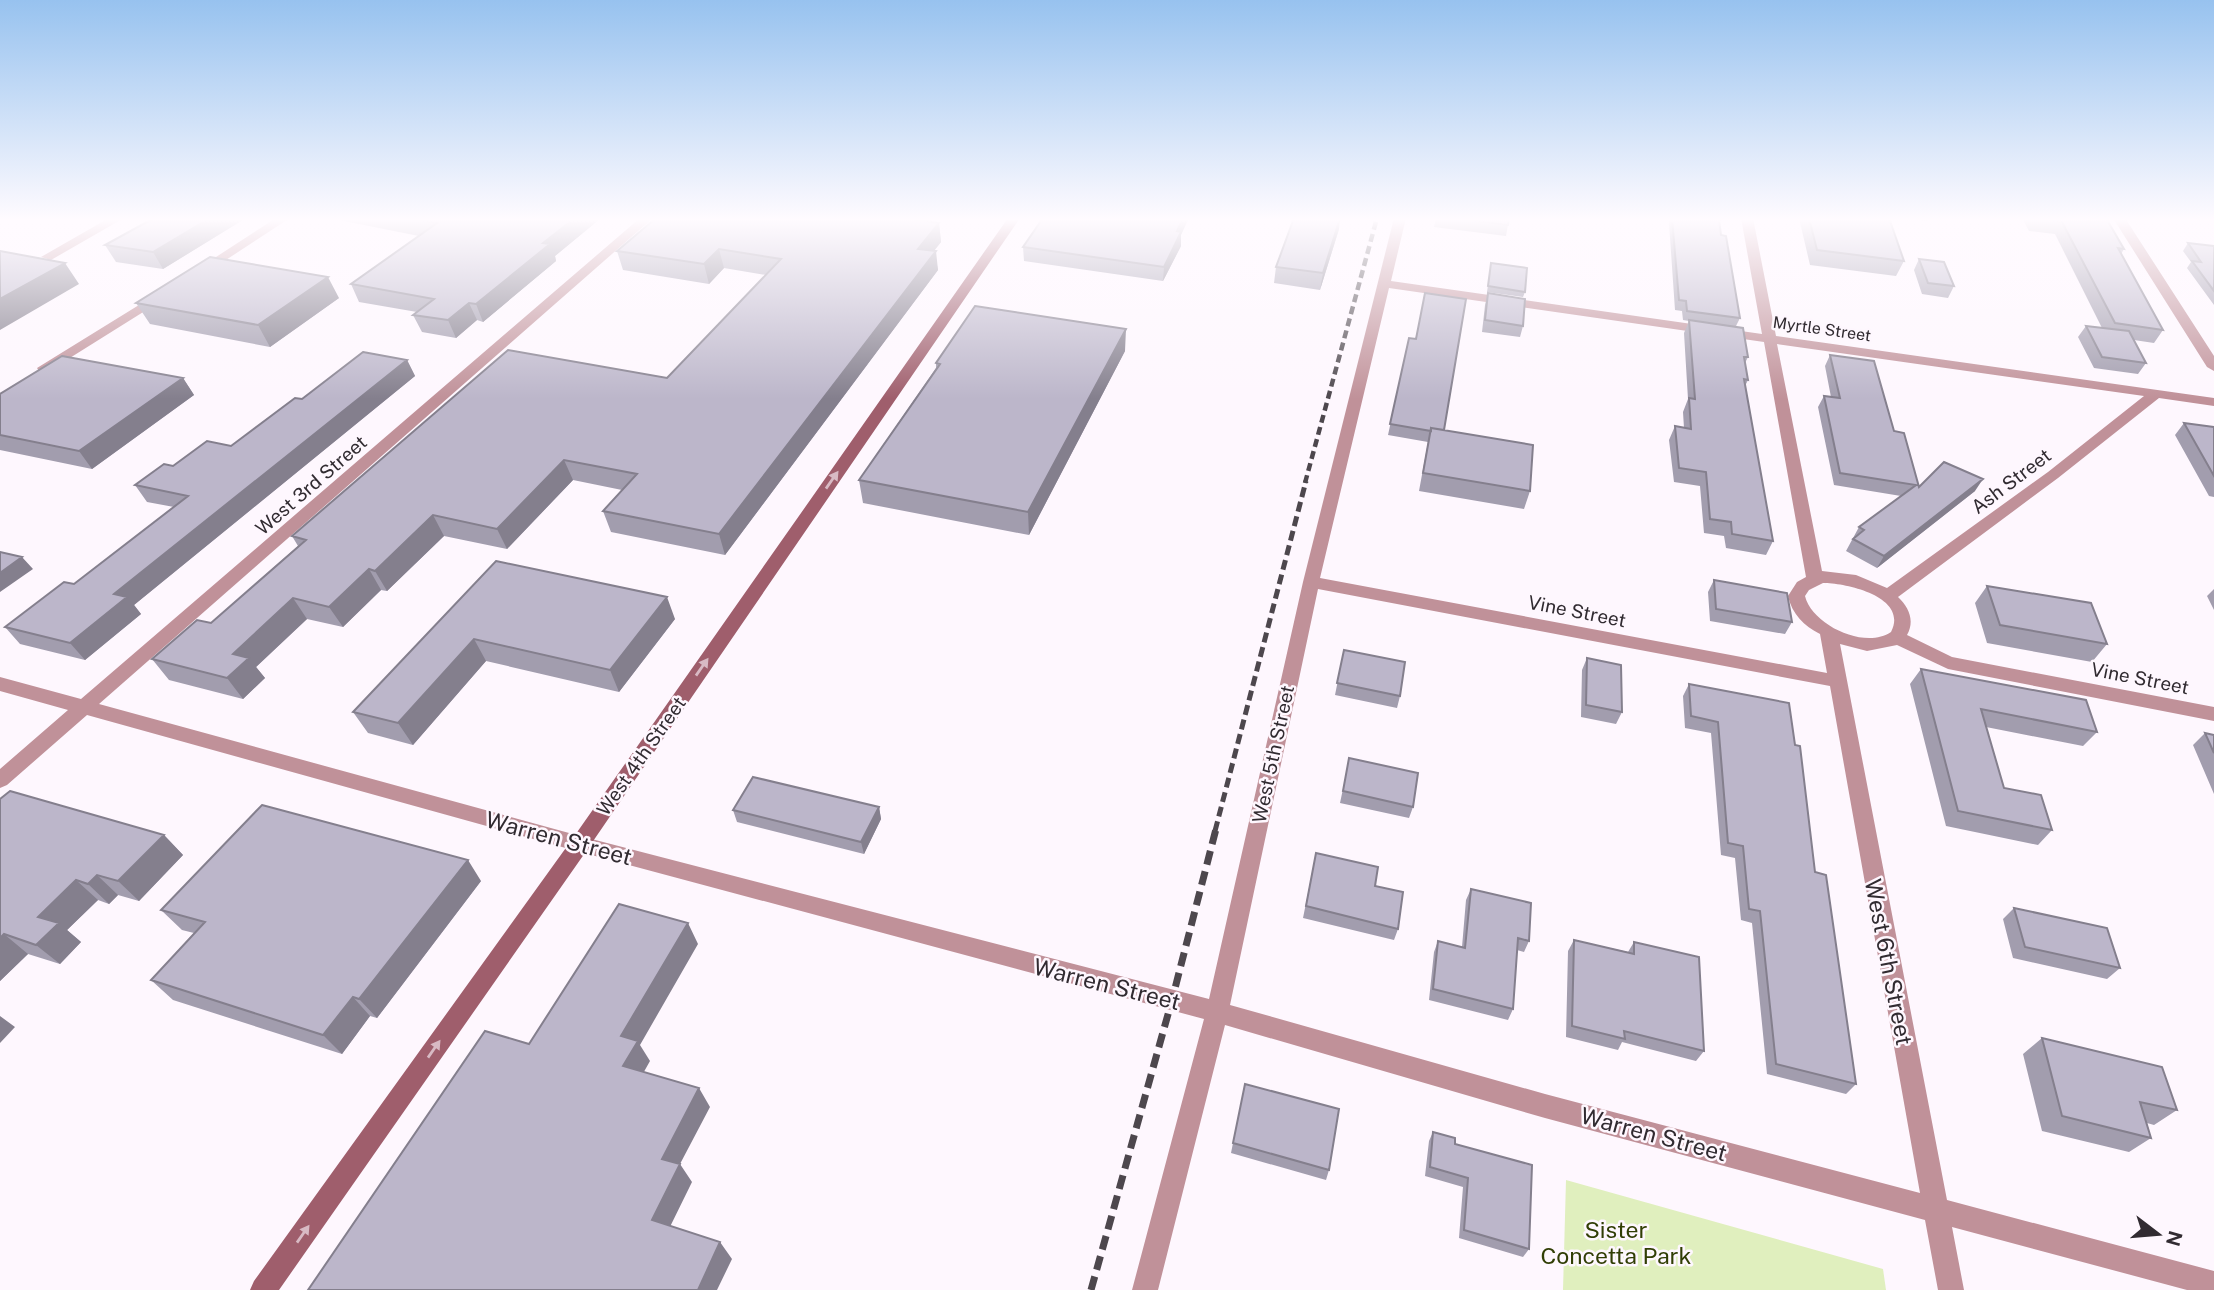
<svg xmlns="http://www.w3.org/2000/svg" width="2214" height="1290" font-family="'Public Sans',sans-serif">
<style>
.green{fill:#e0efbe}
.lines{fill:none;stroke-linecap:round;stroke-linejoin:round}
.minor{fill:#c09199;fill-rule:evenodd}
.tertiary{fill:#c09199;fill-rule:evenodd}
.secondary{fill:#9f5e6c;fill-rule:evenodd}
.rail-far2{stroke:#4d474d;stroke-width:4.5;stroke-dasharray:8 4.5;stroke-linecap:butt}
.rail-far1{stroke:#4d474d;stroke-width:5;stroke-dasharray:10 5;stroke-linecap:butt}
.rail{stroke:#4d474d;stroke-width:7;stroke-dasharray:14 7;stroke-linecap:butt}
.wall{fill:#a29dae}
.shaded-wall{fill:#847f8d}
.building{fill:#bcb6ca;stroke:#847f8d;stroke-width:2}
.oneway{fill:#d8bac4}
.labels{text-anchor:middle;dominant-baseline:central;stroke-width:5;stroke-linejoin:round;paint-order:stroke}
.far-street-label{font-size:16px;fill:#312b31;stroke:#fef7fe}
.street-label{font-size:19px;fill:#312b31;stroke:#fef7fe}
.near-street-label{font-size:23px;fill:#312b31;stroke:#fef7fe}
.near-park-label{font-size:23px;fill:#313e05;stroke:#fef7fe}
</style>
<rect width="100%" height="100%" fill="#fef7fe"/>
<!-- green -->
<path class="green" d="M1566,1180l317,89 3,21h-323z"/>
<g class="lines">
<!-- minor -->
<path class="minor" d="M109,218h15l-73,42 -10,-3z
M1394,218h12l-15,63 371,53 -21,-116h12l23,118 438,62v8l-55,-8 -101,80 -160,119c11,10 17,24 9,38l45,22 262,50v14l-266,-52 -51,-24 -30,6 -27,-7 107,556 267,71v19h-27l-235,-63 12,63h-26l-13,-70 -380,-102 -320,-93 -67,265h-26l72,-271 -631,-169 -3,-6 3,-6 7,-2 629,163 94,-417zM1389,288l375,54 42,235 -9,5 -9,14c4,18 16,30 32,38l7,39 -507,-95zM1777,344l367,52 -96,76 -161,116 -31,-13 -34,-4zM1823,583c24,0 86,14 68,49 -26,18 -79,-7 -86,-36l4,-6zM1318,589l512,97 90,507 -375,-99 -315,-89z
M2113,218h12l89,138v15l-7,-4z"/>
<!-- tertiary -->
<path class="tertiary" d="M276,218h14l-84,55 -10,-3z
M640,218h13l-554,486 481,132 7,2 3,6 -3,6 -7,2 -493,-137 -80,70 -7,3v-19l68,-59 -68,-19v-14l81,22z
M160,292l4,1v6l-115,72h-10l-2,-3z"/>
<!-- secondary -->
<path class="secondary" d="M1008,218h12l-433,632 -308,440h-29l4,-9 319,-443z"/>
<!-- rail-far2 -->
<path class="rail-far2" d="M1305,483l72,-265"/>
<!-- rail-far1 -->
<path class="rail-far1" d="M1215,831l91,-350"/>
<!-- rail -->
<path class="rail" d="M1091,1290l81,-290 44,-171"/>
</g>
<!-- wall -->
<path class="wall" d="M154,218h92l-83,51 -47,-7 -11,-17z
M334,218h267l-46,38 1,5 -73,61 -6,-2 -21,18 -34,-6 -9,-17 4,-3 -58,-10 -8,-18 68,-48 -85,-17z
M656,218h275l-3,4 11,1 2,19 -7,9 4,19 -213,285 -114,-23 -8,-21 19,-21 -49,-10 -66,69 -63,-13 -57,55 -6,-1 -38,37 -36,-8 -51,48 9,11 -22,21 -74,-19 -17,-21 59,-36 87,-77 -6,-10 375,-158 99,-103 -42,-7 -15,16 -86,-14 -6,-19z
M1436,218h73l-3,18 -72,-9z
M1670,218h38l13,17 19,83 -4,8 12,31 -3,6 3,17 -3,6 28,155 -7,14 -40,-7 -2,-12 -20,-3 -4,-47 -26,-4 -5,-42 6,-14 9,2 -1,-16 5,-13 -4,-66 5,-12 -6,-1 -1,-9 -7,-1 -6,-87z
M1799,218h90l15,43 -8,15 -86,-11z
M1905,218h23l-1,3z
M2022,218h84l18,31 -3,5 42,76 -9,13 -20,-3 12,23 -8,11 -44,-6 -16,-31 8,-11 16,2 -47,-94 -26,-3z
M1339,229l-19,61 -46,-7 2,-16z
M1181,235v11l-18,35 -139,-20 -1,-14z
M2188,243l26,3v59l-27,-37 4,-6 -8,-11z
M1919,259l35,27 -6,12 -26,-4 -8,-24z
M1491,263l34,29 -2,5 -36,-5z
M1488,293l35,33 -3,11 -38,-5 3,-27z
M339,298l-69,49 -120,-23 -14,-21z
M1409,338l35,92 86,61 -6,18 -105,-18 9,-49 -40,-7z
M1125,351l-96,184 -166,-32 -4,-23 77,-112v-5z
M1830,355l64,76 25,56 56,4 -98,77 -31,-17 13,-24 42,-31 -67,-11 -16,-78 6,-11 7,1 -6,-31z
M407,360l8,16 -281,229 7,9 -56,46 -65,-16 -15,-17 69,-43 100,-77 -27,-5 -12,-17 38,-19 58,-20 71,-47z
M183,378l11,17 -102,74 -92,-19v-56z
M2184,423l30,4v70l-5,-1 -34,-61z
M496,561l179,58 -56,73 -133,-31 -73,84 -45,-12 -15,-21z
M1714,580l78,42 -7,12 -75,-13 -2,-29z
M1987,586l120,58 -15,18 -105,-19 -12,-40z
M2214,589v21l-7,-14z
M1344,650l56,46 -3,12 -62,-13z
M1587,658l35,54 -6,12 -35,-7 1,-47z
M1921,669l176,63 -14,14 -97,-19 18,61 48,42 -14,15 -92,-19 -36,-142z
M1689,684l106,61 20,127 41,212 -10,10 -79,-20 -15,-151 -11,-3 -6,-62 -14,-3 -10,-122 -26,-5 -2,-32z
M2205,733l9,2v59l-21,-49z
M1347,770l66,37 -4,11 -69,-15z
M0,799l164,36 19,20 -44,46 -21,-6 -9,9 -11,-4 -31,30 14,12 -21,22 -32,-10 -28,27z
M879,807l2,12 -17,35 -127,-32 -4,-12z
M1316,853l59,33 23,43 -4,11 -91,-22z
M481,881l-104,137 -7,-2 -28,38 -169,-54 -22,-20 43,-47 -12,-3 -21,-20z
M1471,889l58,52 -5,11 -7,-2 -4,59 -5,11 -79,-20 5,-48 4,-11 24,6 4,-47z
M2014,908l106,60 -13,11 -94,-21 -10,-39z
M1574,940l54,12 6,-10 70,109 -8,10 -74,-19 -4,8 -52,-13 2,-86z
M2042,1038l135,72 -23,15 -7,-2 4,15 -22,14 -87,-21 -19,-77z
M1433,1132l22,12 74,105 -6,8 -64,-19 4,-51 -38,-11 4,-35z
M1233,1143l96,27 -3,10 -95,-27z"/>
<!-- shaded-wall -->
<path class="shaded-wall" d="M210,218h36l-83,51 -10,-17z
M575,218h26l-46,38 1,5 -73,61 -7,-18 67,-61z
M913,218h18l-16,20 -3,-19z
M1183,218h6l-8,17v11l-18,35 1,-14z
M1340,218l-1,11 -19,61 3,-17z
M939,223l2,19 -21,26 -2,-19z
M719,249l5,19 -15,16 -5,-20z
M936,251l2,19 -213,285 -6,-21z
M65,263l14,21 -79,46v-31z
M328,277l11,21 -69,49 -12,-22z
M469,303l8,17 -21,18 -8,-18z
M1126,329l-1,22 -96,184 -1,-23z
M407,360l8,16 -281,229 7,9 -56,46 -15,-17 44,-49z
M183,378l11,17 -102,74 -13,-18z
M564,460l9,20 -66,69 -10,-20z
M1983,479l-8,12 -98,77 7,-12z
M433,515l11,21 -57,55 -12,-20z
M22,557l11,12 -33,23v-19z
M369,569l12,21 -38,37 -14,-20z
M667,597l8,22 -56,73 -9,-22z
M293,598l14,21 -51,48 9,11 -22,21 -16,-21 6,-24z
M474,639l12,22 -73,84 -15,-22z
M879,807l2,12 -17,35 -3,-12z
M164,835l19,20 -44,46 -21,-20z
M468,860l13,21 -104,137 -18,-19z
M97,875l21,20 -9,9 -21,-20z
M76,880l22,20 -31,30 14,12 -21,22 -24,-19 2,-28z
M688,923l10,21 -58,101 10,16 -14,25 -13,-20 -2,-30z
M4,934l24,20 -28,27v-43z
M353,997l17,19 -28,38 -19,-19z
M0,1016l15,11 -15,16z
M699,1088l11,19 -30,57 12,18 -27,55 -13,-17 10,-61z
M720,1242l12,17 -15,31h-19z"/>
<!-- building -->
<path class="building" d="M154,218h56l-57,34 -48,-7z
M407,218h168l-32,25 7,1 -74,60 -7,-1 -21,17 -35,-5 21,-16 -83,-15 86,-61z
M656,218h257l-1,1 27,4 -21,26 18,2 -217,283 -116,-23 34,-37 -73,-14 -67,69 -64,-14 -58,56 -6,-2 -40,38 -36,-9 -60,56 16,4 -22,20 -75,-19 45,-39 14,3 95,-83 -14,-4 216,-186 159,28 114,-119 -62,-10 -15,15 -87,-13z
M1043,218h140l-6,13 4,1 -17,35 -141,-20z
M1294,218h46l-17,55 -47,-6z
M1454,218h55l-1,7z
M1672,218h36l11,1 2,16 5,1 14,82 -53,-7 -1,-10 -7,-1z
M1809,218h80l15,43 -87,-11z
M2036,218h70l18,31 -6,-1 45,82 -48,-7 -53,-101z
M2188,243l26,3v45l-22,-30 9,1z
M0,251l65,12 -65,36z
M210,257l118,20 -70,48 -122,-22z
M1919,259l25,3 10,24 -26,-3z
M1491,263l36,5 -2,24 -37,-6z
M1425,293l41,6 -22,131 -13,-2v3l-41,-7 19,-86 7,1z
M1488,293l37,6 -2,27 -38,-6z
M975,306l151,23 -98,183 -169,-32 81,-116 -4,-1z
M1689,320l54,8 5,29h-4l4,23 -4,-1 29,162 -41,-7 -1,-12 -21,-3 -4,-47 -27,-4 -4,-42 16,3 -2,-31 6,1z
M2086,326l43,5 17,32 -44,-6z
M363,352l44,8 -293,234 13,3 -57,46 -65,-16 59,-45 10,2 114,-88 -53,-11 29,-21 9,2 34,-25 24,5 64,-48 7,1z
M1830,355l44,6 20,70 10,2 15,54 25,-25 39,17 -99,77 -31,-17 11,-9 -5,-3 57,-42 -76,-12 -16,-77 16,2z
M62,356l121,22 -104,73 -79,-16v-41z
M2184,423l30,4v49z
M1431,428l102,17 -3,46 -107,-18z
M0,552l22,5 -22,16z
M496,561l171,36 -57,73 -136,-31 -76,84 -45,-11z
M1714,580l73,13 5,29 -76,-13z
M1987,586l104,17 16,41 -107,-19z
M1344,650l61,12 -5,34 -63,-13z
M1587,658l34,7 1,47 -36,-7z
M1921,669l165,31 11,32 -116,-23 23,79 37,7 11,35 -94,-19z
M1689,684l100,19 6,42 5,1 15,126 11,3 30,209 -80,-20 -16,-153 -11,-2 -6,-63 -15,-3 -10,-121 -27,-6z
M2205,733l9,2v18z
M1349,758l69,15 -5,34 -70,-16z
M753,777l126,30 -18,35 -128,-32z
M10,791l154,44 -46,46 -21,-6 -9,9 -12,-4 -38,37 21,6 -23,22 -32,-11 -4,4v-139z
M262,805l206,55 -109,139 -6,-2 -30,38 -172,-55 54,-58 -44,-12z
M1316,853l62,14 -3,19 28,6 -5,37 -92,-23z
M1471,889l60,14 -2,38 -11,-3 -5,71 -80,-20 5,-48 27,7z
M619,904l69,19 -67,113 17,5 -15,25 76,22 -37,71 18,5 -28,56 68,22 -22,48h-390l177,-259 44,13z
M2014,908l93,20 13,40 -95,-21z
M1574,940l60,14v-12l65,15 5,94 -80,-20 1,8 -53,-13z
M2042,1038l120,29 15,43 -37,-8 11,36 -89,-22z
M1245,1084l94,25 -10,61 -96,-27z
M1433,1132l22,6v6l77,21 -3,84 -65,-19 4,-52 -38,-11z"/>
<!-- one-way arrows -->
<defs><path id="oneway-solid" d="M-6-.8H1V-3.2L6.5 0L1 3.2V.8H-6Z" transform="scale(1.75)"/></defs>
<g class="oneway">
<use href="#oneway-solid" transform="translate(832 480) rotate(-55)"/>
<use href="#oneway-solid" transform="translate(702 667) rotate(-55)"/>
<use href="#oneway-solid" transform="translate(434 1049) rotate(-55)"/>
<use href="#oneway-solid" transform="translate(303 1234) rotate(-55)"/>
</g>
<!-- sky -->
<linearGradient id="sky" x2="0" y2="1"><stop stop-color="#97c2ef"/><stop offset="0.55" stop-color="#fffbff"/><stop offset="1" stop-color="#fffbff" stop-opacity="0"/></linearGradient>
<rect width="2214" height="399" fill="url(#sky)"/>
<g class="labels">
<!-- far-street labels -->
<g class="far-street-label">
<text transform="translate(1822 329) rotate(8)">Myrtle Street</text>
</g>
<!-- street labels -->
<g class="street-label">
<text transform="translate(2011 481) rotate(-37)">Ash Street</text>
<text transform="translate(311 485) rotate(-41)">West 3rd Street</text>
<text transform="translate(1577 611) rotate(11)">Vine Street</text>
<text transform="translate(2140 678) rotate(11)">Vine Street</text>
<text transform="translate(1273 754) rotate(-78)">West 5th Street</text>
<text transform="translate(641 756) rotate(-55)">West 4th Street</text>
</g>
<!-- near-street labels -->
<g class="near-street-label">
<text transform="translate(559 838) rotate(15)">Warren Street</text>
<text transform="translate(1889 962) rotate(79)">West 6th Street</text>
<text transform="translate(1107 984) rotate(14)">Warren Street</text>
<text transform="translate(1654 1134) rotate(15)">Warren Street</text>
</g>
<!-- near-park labels -->
<g class="near-park-label">
<text x="1616" y="1229">Sister<tspan x="1616" dy="26">Concetta Park</tspan></text>
</g>
</g>
<!-- north arrow -->
<g transform="translate(2158 1234) rotate(106)" stroke="#fef7fe" stroke-width="5" paint-order="stroke">
<path d="M0-5L12 26L0 18L-12 26Z" fill="#312b31"/>
<text y="-10" font-size="19" font-weight="bold" text-anchor="middle" fill="#312b31">N</text>
</g>
</svg>
